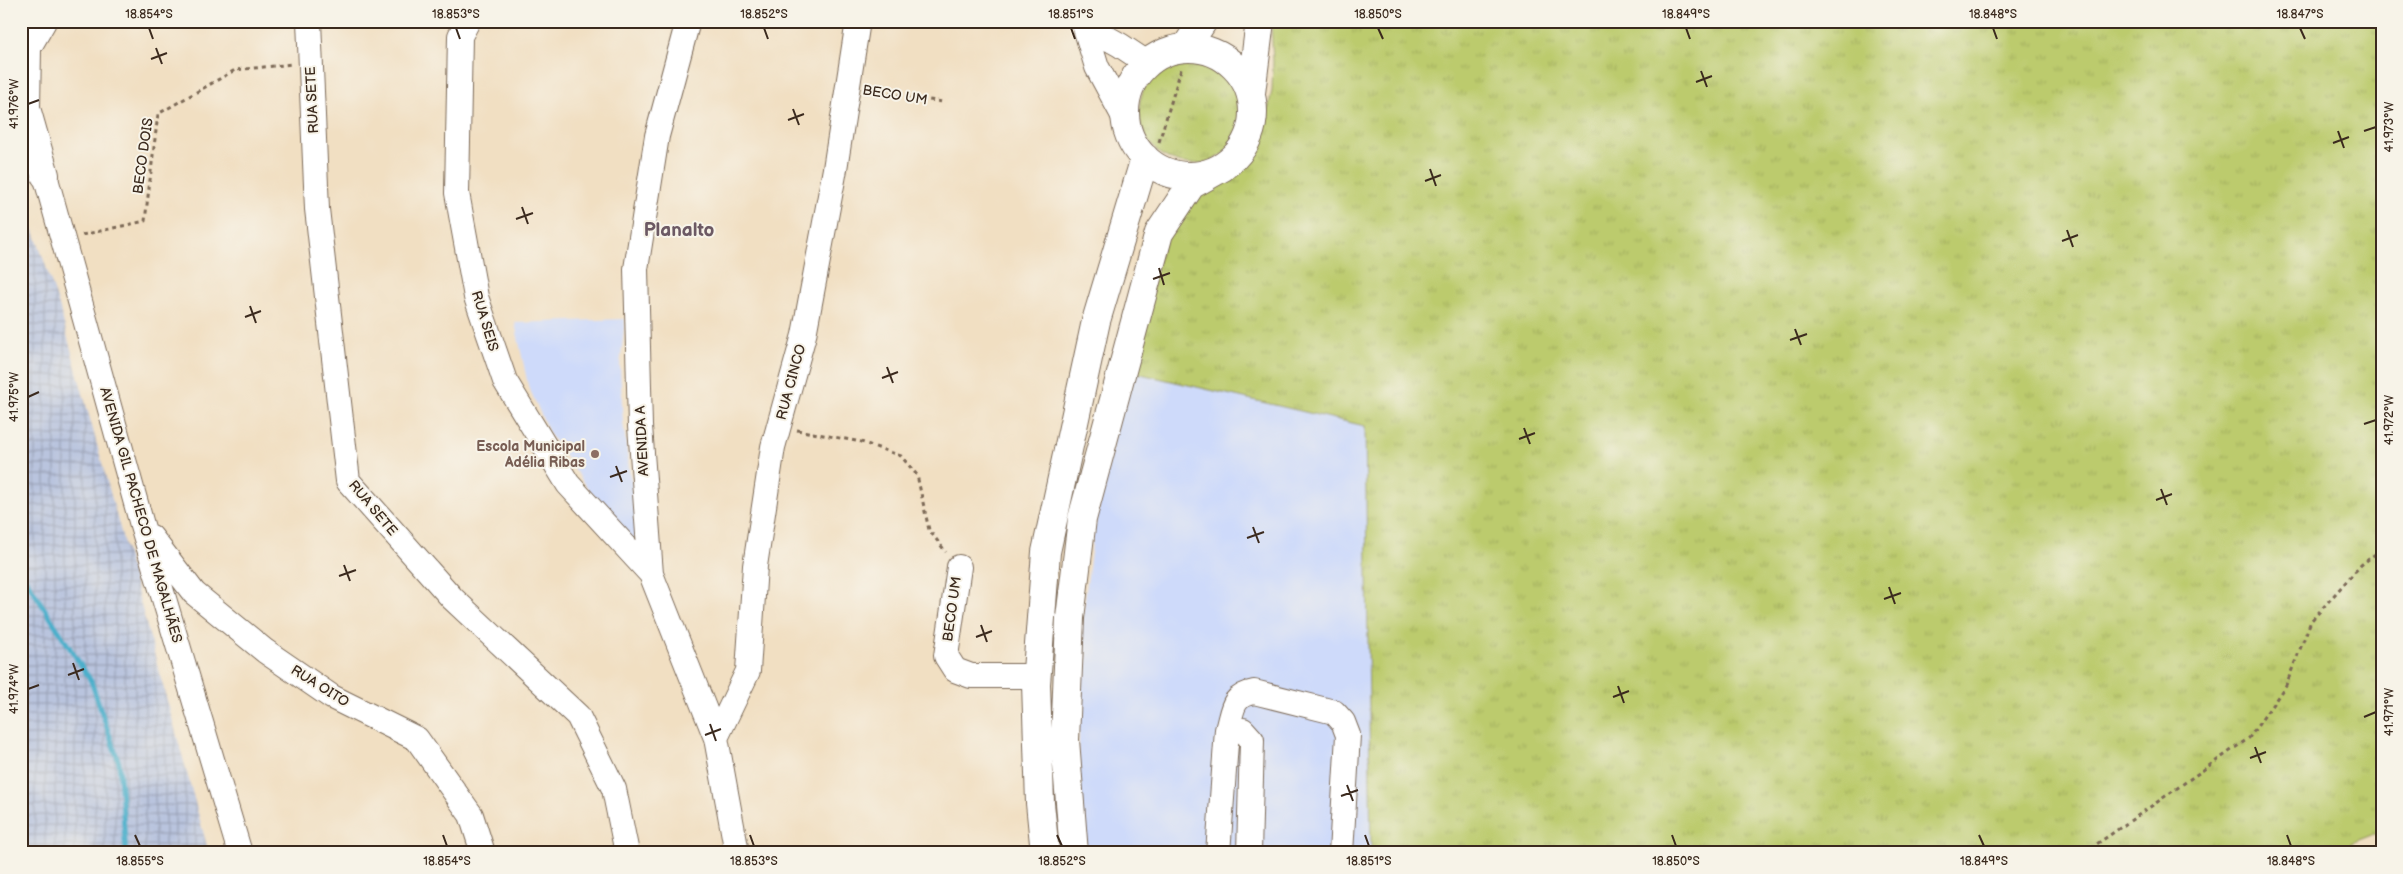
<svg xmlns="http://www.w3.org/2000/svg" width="2403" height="874" font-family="'Balsamiq Sans',sans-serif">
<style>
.built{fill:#cedafa}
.industrial{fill:url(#industrial-grid)}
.grass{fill:url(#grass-tufts);stroke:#7c7a46}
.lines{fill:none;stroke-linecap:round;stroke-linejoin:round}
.stream{stroke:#4cafcb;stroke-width:5}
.minor-casing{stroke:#7b6957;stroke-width:26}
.major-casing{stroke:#7b6957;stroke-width:30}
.highway-casing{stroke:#7b6957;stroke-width:30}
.path{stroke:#7b6957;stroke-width:3;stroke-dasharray:4 4;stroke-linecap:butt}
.minor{stroke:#fff;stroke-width:24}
.major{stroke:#fff;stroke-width:28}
.highway{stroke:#fff;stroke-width:28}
.ticks{fill:none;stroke:#3b2a1e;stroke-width:2}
.education-dot{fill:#8d6e63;stroke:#f7f3e8;stroke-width:2}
.labels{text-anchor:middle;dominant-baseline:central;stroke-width:4;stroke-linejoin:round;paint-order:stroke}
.street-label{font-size:14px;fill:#3b2a1e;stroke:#f7f3e8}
.education-label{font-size:14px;font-weight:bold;fill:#785e54;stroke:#f7f3e8;text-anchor:end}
.district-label{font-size:19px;font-weight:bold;fill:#6c5964;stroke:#f7f3e8}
.neatline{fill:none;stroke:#3b2a1e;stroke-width:2}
.ticks-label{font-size:12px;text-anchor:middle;fill:#3b2a1e}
</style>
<defs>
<pattern id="industrial-grid" width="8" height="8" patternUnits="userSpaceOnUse" patternTransform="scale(1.25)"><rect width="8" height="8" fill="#b9c4de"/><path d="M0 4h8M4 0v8" fill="none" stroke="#989fb3"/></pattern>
<pattern id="grass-tufts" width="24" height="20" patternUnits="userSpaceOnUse" patternTransform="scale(1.25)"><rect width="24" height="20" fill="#bccb6d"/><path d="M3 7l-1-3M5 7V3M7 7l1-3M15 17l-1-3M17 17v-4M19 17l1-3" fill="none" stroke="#a2ae5e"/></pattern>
</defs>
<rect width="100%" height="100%" fill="#f7f3e8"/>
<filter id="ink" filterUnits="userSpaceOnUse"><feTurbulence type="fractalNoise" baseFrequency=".02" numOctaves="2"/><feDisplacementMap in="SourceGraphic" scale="10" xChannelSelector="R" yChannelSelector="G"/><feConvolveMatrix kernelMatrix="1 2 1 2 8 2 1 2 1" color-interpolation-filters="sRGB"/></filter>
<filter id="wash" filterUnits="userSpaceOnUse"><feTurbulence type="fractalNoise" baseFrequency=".0096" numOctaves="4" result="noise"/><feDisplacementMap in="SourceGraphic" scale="20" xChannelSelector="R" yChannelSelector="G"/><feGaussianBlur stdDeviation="1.12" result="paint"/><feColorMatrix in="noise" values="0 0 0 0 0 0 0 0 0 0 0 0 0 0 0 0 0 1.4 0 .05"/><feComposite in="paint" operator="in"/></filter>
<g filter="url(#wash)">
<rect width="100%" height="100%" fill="#f1dfc2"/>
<!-- built -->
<path class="built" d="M625,319l-5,47 3,56 7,53 20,81 -32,-25 -69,-98 -21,-48 -13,-62z
M1128,371l237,55 6,427h-289l-3,-61v-145l14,-111z"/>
<!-- industrial -->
<path class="industrial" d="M21,211l12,17 25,74 151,551h-188z"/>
<!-- grass -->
<path class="grass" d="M1271,21h1111v810l-31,12 -3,10h-977l-6,-427 -237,-55 41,-147 45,-47 32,-19 17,-28 9,-39 1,-29z
M1139 111a53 53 0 1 1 106 0a53 53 0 1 1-106 0Z"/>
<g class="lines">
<!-- stream -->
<path class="stream" d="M21,572l70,109 28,82 7,90"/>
</g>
</g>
<g filter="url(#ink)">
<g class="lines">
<!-- minor casing -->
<g class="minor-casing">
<path id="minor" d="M309,21l8,188 31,272 105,118 125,117 36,73 13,64
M468,21l-8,15 -3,157 19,104 29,84 63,103 83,90
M688,21l-31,115 -21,133 4,157 11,148 65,164 21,115
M1083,21l14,46 29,54
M1084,25l36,20 27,18
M45,175l97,350 98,328
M151,537l43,56 71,58 67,46 85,42 54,76 12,38
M959,567l-13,89 9,14 16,6h65
M1227,730c6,-20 4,-34 27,-38l80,20 9,10 5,13 -7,118
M716,738l32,-67 7,-105 18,-119 31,-112 31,-166 23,-148
M1218,853l9,-123h16l9,10 -3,113"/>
</g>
<!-- major casing -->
<g class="major-casing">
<path id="major" d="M1186,47l17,-26
M1125 112a64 64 0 1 1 128 0a64 64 0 1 1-128 0Z
M1251,93l9,-72
M1045,853l-5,-50 -4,-119 10,-132 50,-231 49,-163
M1074,853l-9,-113 5,-122 12,-99 77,-286 32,-48 32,-18"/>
</g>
<!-- highway casing -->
<g class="highway-casing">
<path id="highway" d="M42,21l-15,26 -1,61 19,67"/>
</g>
<!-- path -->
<path class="path" d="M866,90l76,12
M1159,142l23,-76
M82,235l63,-14 13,-107 77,-44 58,-6
M797,430l64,12 40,14 16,19 12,55 17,22
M2084,853l165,-115 37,-53 25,-64 50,-56 21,-16"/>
<!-- minor -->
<use href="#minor" class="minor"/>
<!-- major -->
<use href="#major" class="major"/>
<!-- highway -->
<use href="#highway" class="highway"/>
</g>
</g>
<!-- ticks -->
<path class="ticks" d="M149,28l4,11M456,28l4,11M764,28l4,11M1071,28l4,11M1378,28l5,11M1686,28l4,11M1993,28l4,11M2300,28l5,11M156,48l6,16M151,59l16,-6M1701,71l6,16M1696,82l16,-6M28,104l11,-4M793,109l6,16M788,120l16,-6M2338,131l6,17M2364,131l12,-4M2333,143l16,-6M1430,169l6,17M1425,181l16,-6M522,207l6,17M516,219l17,-6M2067,230l6,17M2062,241l16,-6M1159,268l5,17M1153,279l17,-6M250,306l6,17M245,317l16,-6M1795,329l6,16M1790,340l17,-6M887,367l6,16M882,378l16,-6M28,397l11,-5M2364,424l12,-4M1524,428l6,16M1519,439l16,-6M616,466l6,16M610,477l17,-6M2161,489l6,16M2156,500l16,-6M1253,527l6,16M1247,538l17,-6M344,565l6,16M339,576l17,-6M1889,587l6,17M1884,599l17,-6M981,625l6,17M976,637l16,-6M73,663l6,17M68,675l16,-6M1618,686l6,17M28,689l11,-4M1613,697l16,-6M2364,717l12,-5M710,724l6,17M705,735l16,-6M2255,747l6,16M2250,758l16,-6M1347,785l6,16M1341,796l17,-6M135,835l5,11M443,835l4,11M750,835l4,11M1057,835l5,11M1365,835l4,11M1672,835l4,11M1979,835l5,11M2287,835l4,11"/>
<!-- markers -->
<circle class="education-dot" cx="595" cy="454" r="5"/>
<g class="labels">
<!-- street labels -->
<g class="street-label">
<text transform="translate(895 95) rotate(9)">BECO UM</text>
<text transform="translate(312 100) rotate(-93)">RUA SETE</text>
<text transform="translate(143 156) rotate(-82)">BECO DOIS</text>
<text transform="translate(485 321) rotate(73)">RUA SEIS</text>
<text transform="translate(791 382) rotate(-75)">RUA CINCO</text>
<text transform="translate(642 441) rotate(-93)">AVENIDA A</text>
<text transform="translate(373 508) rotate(50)">RUA SETE</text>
<text transform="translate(141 515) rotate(74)">AVENIDA GIL PACHECO DE MAGALHÃES</text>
<text transform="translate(952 609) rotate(-82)">BECO UM</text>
<text transform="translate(320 686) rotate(32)">RUA OITO</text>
</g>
<!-- education labels -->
<g class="education-label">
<text x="585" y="446">Escola Municipal<tspan x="585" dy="16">Adélia Ribas</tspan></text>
</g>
<!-- district labels -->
<g class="district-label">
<text x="679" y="230">Planalto</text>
</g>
</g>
<!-- margin -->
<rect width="2403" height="874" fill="none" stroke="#f7f3e8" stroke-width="55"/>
<rect x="28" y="28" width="2348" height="818" class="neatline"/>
<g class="ticks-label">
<text x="149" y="18">18.854°S</text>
<text x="456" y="18">18.853°S</text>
<text x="764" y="18">18.852°S</text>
<text x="1071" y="18">18.851°S</text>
<text x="1378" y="18">18.850°S</text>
<text x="1686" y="18">18.849°S</text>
<text x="1993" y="18">18.848°S</text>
<text x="2300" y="18">18.847°S</text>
<text transform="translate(14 104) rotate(-90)" y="4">41.976°W</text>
<text transform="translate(2389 127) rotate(-90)" y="4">41.973°W</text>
<text transform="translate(14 397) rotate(-90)" y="4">41.975°W</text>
<text transform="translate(2389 420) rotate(-90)" y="4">41.972°W</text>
<text transform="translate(14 689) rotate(-90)" y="4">41.974°W</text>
<text transform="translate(2389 712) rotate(-90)" y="4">41.971°W</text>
<text x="140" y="865">18.855°S</text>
<text x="447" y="865">18.854°S</text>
<text x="754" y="865">18.853°S</text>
<text x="1062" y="865">18.852°S</text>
<text x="1369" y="865">18.851°S</text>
<text x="1676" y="865">18.850°S</text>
<text x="1984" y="865">18.849°S</text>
<text x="2291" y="865">18.848°S</text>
</g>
</svg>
